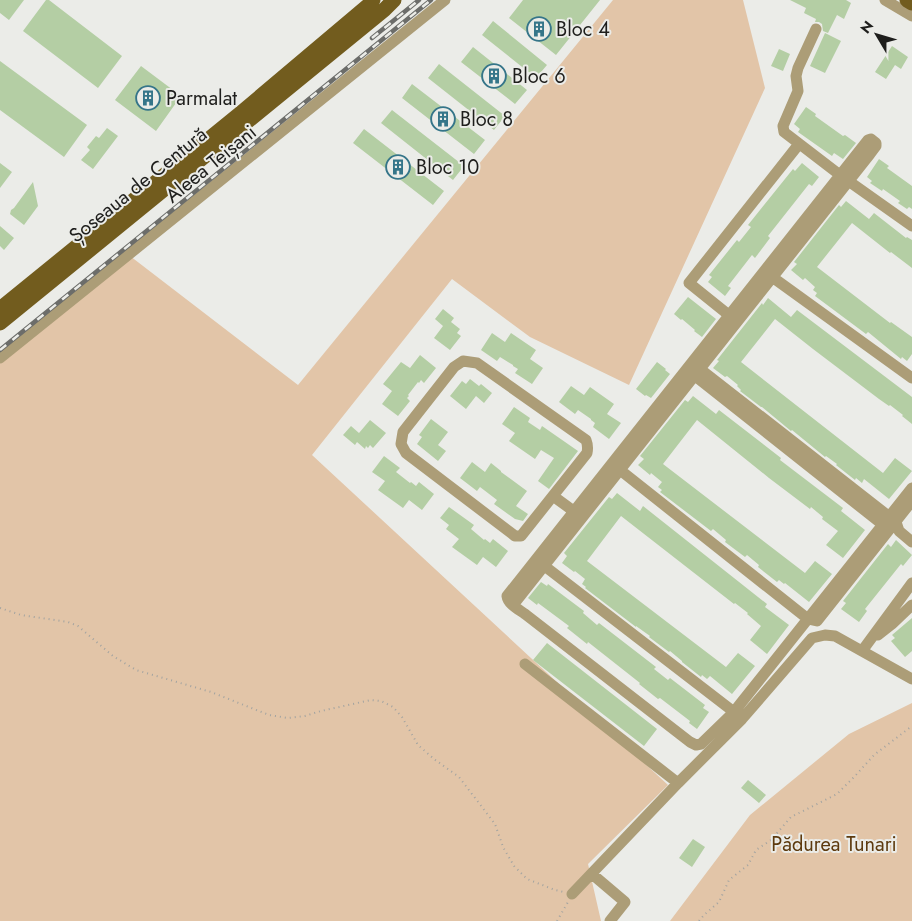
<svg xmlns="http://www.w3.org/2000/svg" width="912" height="921" font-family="Jost,sans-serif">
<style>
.green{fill:#e2c5a8}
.building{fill:#b4cea4}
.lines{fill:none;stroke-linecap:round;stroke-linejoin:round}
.path{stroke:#a2a3a0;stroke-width:2;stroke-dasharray:1 4;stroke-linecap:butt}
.minor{stroke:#ac9d77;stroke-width:11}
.major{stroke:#725c1e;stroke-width:15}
.rail-casing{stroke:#6c6d6a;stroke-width:4.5}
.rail{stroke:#ebece8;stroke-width:2.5;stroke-dasharray:8;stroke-linecap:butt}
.labels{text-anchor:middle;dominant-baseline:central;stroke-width:4;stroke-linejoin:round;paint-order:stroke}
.poi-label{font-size:20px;fill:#1e1e1c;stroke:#ebece8;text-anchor:start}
.street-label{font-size:20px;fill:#1e1e1c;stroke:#ebece8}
.park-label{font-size:20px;fill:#5d3a0e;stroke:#ebece8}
</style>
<rect width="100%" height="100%" fill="#ebece8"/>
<!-- green -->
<path class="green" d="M613,0h130l22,88 -136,297 -99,-48 -78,-58 -140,176 356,330 -80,79 13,57h-601v-561l130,-104 168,129z
M912,703v218h-242l80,-106 99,-81z"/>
<!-- building -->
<path class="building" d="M0,0h24l-15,20 -9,-7z
M46,0h3l73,56 -24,32 -75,-57z
M523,0h77l-44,55 -47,-37z
M790,0h56l5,3 -7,16 -7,-4 -9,18 -5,-2 -1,-7 -3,-2h-4l1,-3 -12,-6 2,-5z
M493,21l54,44 -11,13 -54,-43z
M825,33l16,8 -16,32 -15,-7z
M892,46l16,11 -7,12 -6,-4 -9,14 -11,-7z
M473,47l54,43 -12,14 -54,-42z
M779,49l11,5 -7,17 -12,-5z
M0,61l87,64 -23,32 -64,-47z
M439,64l66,52 -11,14 -66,-52z
M141,66l40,30 -25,35 -41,-31z
M412,84l73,56 -11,14 -72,-56z
M806,107l10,7 -1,2 28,20 2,-1 11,8 -13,16 -9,-6 -2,3 -34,-24 2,-3 -6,-5z
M392,110l72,56 -11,14 -72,-57z
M107,128l11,8 -25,33 -12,-9 9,-10 -3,-3 9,-11 3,2z
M364,129l80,62 -11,14 -80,-62z
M879,159l10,7 -2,2 25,18v23l-3,-2 -2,2 -9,-6 2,-2 -17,-12 -1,2 -12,-8 2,-2 -5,-4z
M0,163l12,9 -12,16z
M802,163l17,14 -7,9 -3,-2 -41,52 2,2 -15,20 -3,-3 -24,31 3,2 -6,8 -17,-14 4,-5 -3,-2 28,-35 2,2 12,-15 -3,-2 45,-56 2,2z
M33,182l5,24 -14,19 -14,-11 1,-4 3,-2z
M846,201l23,18 5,-6 32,25 1,-1 5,3v28l-21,-16 -1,1 -38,-30 -35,44 73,56 1,-1 21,15v17l-5,7 -5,-4 -1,2 -33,-27 -2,2 -51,-38 2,-3 -4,-3 2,-3 -10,-9 -2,2 -12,-10 6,-6 -3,-2 45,-57 2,2z
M0,226l14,12 -10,12 -4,-4z
M688,297l28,22 -14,18 -8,-6 1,-1 -13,-11 -1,1 -7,-6z
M768,298l23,19 6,-7 115,87v27l-10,-8 1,-1 -13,-10 -1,1 -10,-7 -66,-50 -38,-30 -34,43 142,111 12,-15 17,13 -23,28 -25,-20 -2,4 -6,-5 -1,2 -19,-15 1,-1 -11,-8 -1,1 -33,-27 -1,1 -29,-24h-1l-21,-16 1,-1 -4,-4 1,-1 -11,-9 -2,1 -12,-9 6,-7 -2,-1 45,-57 1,2z
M443,309l11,9 -3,4 9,7 -3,4 4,3 -11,14 -16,-12 9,-12 -8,-7z
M492,333l13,9 6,-9 25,17 -6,9 13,9 -11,16 -17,-11 3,-4 -5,-3v-1l-13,-8 -3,4 -16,-11z
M420,355l16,13 -12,15 -3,-3 -2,3 -1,-1 -10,13 1,1 -2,2 3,3 -12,15 -16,-12 10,-13 -9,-7 18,-22 9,6z
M657,362l9,7 -1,1 5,4 -19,24 -5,-3 -1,1 -9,-7z
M470,379l9,7 2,-2 11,9 -8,10 -8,-7 -10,13 -16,-13 12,-15 4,3z
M571,386l13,9 6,-8 24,17 -7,10 14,9 -12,16 -16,-12 2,-4 -4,-3v-1l-13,-9 -3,4 -16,-12z
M693,396l23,18 3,-4 62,48 -1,2 63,48 -2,3 24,19 -22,28 -17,-13 12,-14 -16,-12 1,-2 -12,-10 -1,2 -41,-31 -72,-58 -34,44 142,109 10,-12 17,13 -23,28 -24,-19 -1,1 -5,-4 -2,2 -19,-15 1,-2 -12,-10 -2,2 -20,-15 1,-2 -13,-11 -2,2 -51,-39 2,-2 -4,-3 4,-5 -11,-9 -1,2 -12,-10 6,-6 -4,-3 45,-56 3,2z
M514,407l16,11 -2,4 12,8 2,-4 36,25 -29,38 -11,-8 16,-23 -13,-8 -6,9 -26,-18 6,-8 -13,-9z
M431,419l17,13 -10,13 8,6 -8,10 -21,-17 5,-7 -3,-2z
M370,420l16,13 -13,15 -3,-3 -2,3 -2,-2 -1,3 -8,-7 -2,3 -12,-10 8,-9 8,7z
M384,456l16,12 -4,4 14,11 1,-1 5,4 3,-4 15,12 -12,16 -13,-10 -6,8 -25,-18 7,-9 -13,-9z
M472,462l13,10 6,-9 10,8v1l26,19 -11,15 12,8 -5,7 -8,-2 -21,-15 3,-4 -17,-13 -3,4 -17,-13z
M617,493l23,18 3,-5 124,98 -2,3 24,18 -22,29 -17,-14 11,-14 -14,-12 1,-1 -13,-10 -1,1 -113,-88 -34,45 139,106 12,-14 17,13 -23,28 -22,-18 -3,3 -5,-4 -1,2 -19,-15v-1l-12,-10 -1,1 -20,-15 1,-1 -14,-10v1l-51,-39 1,-1 -4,-3 3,-5 -10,-8 -1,1 -12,-9 5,-7 -3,-3 45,-56 3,2z
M449,507l25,18 -3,4 13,11 1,-1 5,4 3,-4 15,12 -12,16 -13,-10 -6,8 -25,-18 7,-8 -13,-10 3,-4 -9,-7z
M896,540l16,15 -9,11 -2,-2 -36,45 2,2 -8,11 -18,-13 5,-6 -3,-2 45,-57 3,3z
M541,582l6,4 1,-2 36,27 -1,2 14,12 2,-2 57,44 -2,2 14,11 2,-2 35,27 -2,3 6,4 -12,17 -8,-6 1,-2 -30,-23 -2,1 -19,-15 1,-1 -52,-41 -1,2 -20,-16 2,-2 -31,-23 -1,2 -9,-7z
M912,618v33l-7,6 -14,-16 4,-3 -3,-3z
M547,643l110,86 -13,17 -111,-86z
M748,780l18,15 -7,8 -18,-15z
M693,839l12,8 -13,20 -13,-9z"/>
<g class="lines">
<!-- path -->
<path class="path" d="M0,608l21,7 47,7 10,4 35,30 23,14 75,22 58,23 19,3 17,-2 16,-5 50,-11 10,1 12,6 9,10 16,28 16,14 25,18 36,47 8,23 11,19 13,13 28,11 9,2
M557,921l11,-19
M699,921l5,-6 15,-13 10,-22 19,-15 8,-15 15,-10 20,-23 46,-23 18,-18 19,-21 38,-29"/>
<!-- minor -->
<path class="minor" d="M885,0l27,16
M816,29l-18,39 -2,8 2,15 -15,35 1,6 56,43 72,51
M768,274l144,104
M735,320l-46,-37 110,-139
M0,358l445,-358
M463,361l14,2 109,77c2,5 2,8 1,13l-66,83h-6l-109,-83 -5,-9 2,-12 51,-65z
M695,365l201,157 3,9 13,11
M690,372l197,156
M615,466l193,153 9,2 95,-120
M553,496l26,19
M538,561l196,151 7,-9 171,-215
M513,605l357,-451 6,-8v-3l-5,-4 -3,1 -361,456c1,8 11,13 18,18l165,128 6,3 5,-1 33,-32
M878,635l14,-11 20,-19
M862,651l50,-68
M525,664l153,119
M592,874l33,28 -15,19
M572,894l106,-111 64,-64 70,-81 13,-3 10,1 77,43"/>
<!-- major -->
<path class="major" d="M907,0l5,3
M0,309l242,-197 128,-108 3,-4
M0,323l384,-313 10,-10"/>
<!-- rail casing -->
<g class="rail-casing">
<path id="rail" d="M372,38l47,-38
M0,350l431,-350"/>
</g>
<!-- rail -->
<use href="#rail" class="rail"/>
</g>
<!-- icons -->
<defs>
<g id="building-ring" transform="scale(1.25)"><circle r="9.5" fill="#ebece8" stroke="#357589" stroke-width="1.5"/><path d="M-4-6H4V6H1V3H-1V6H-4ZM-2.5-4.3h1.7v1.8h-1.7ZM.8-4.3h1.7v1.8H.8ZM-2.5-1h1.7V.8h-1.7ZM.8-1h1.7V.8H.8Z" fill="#357589"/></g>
</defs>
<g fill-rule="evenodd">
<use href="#building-ring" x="539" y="29"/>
<use href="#building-ring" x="494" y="76"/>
<use href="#building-ring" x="148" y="98"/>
<use href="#building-ring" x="443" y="119"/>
<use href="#building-ring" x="398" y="167"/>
</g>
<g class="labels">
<!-- poi labels -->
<g class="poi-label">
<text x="556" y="29">Bloc 4</text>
<text x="512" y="76">Bloc 6</text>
<text x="166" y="98">Parmalat</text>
<text x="460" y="119">Bloc 8</text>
<text x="416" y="167">Bloc 10</text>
</g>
<!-- street labels -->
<g class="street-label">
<text transform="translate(211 164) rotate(-39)">Aleea Teișani</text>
<text transform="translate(138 185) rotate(-39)">Șoseaua de Centură</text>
</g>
<!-- park labels -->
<g class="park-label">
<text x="834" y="844">Pădurea Tunari</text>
</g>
</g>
<!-- north arrow -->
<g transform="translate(877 35) rotate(308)" stroke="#ebece8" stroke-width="4" paint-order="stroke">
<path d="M0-4L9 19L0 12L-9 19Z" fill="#1e1e1c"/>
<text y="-8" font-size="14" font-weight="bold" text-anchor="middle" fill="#1e1e1c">N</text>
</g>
</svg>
